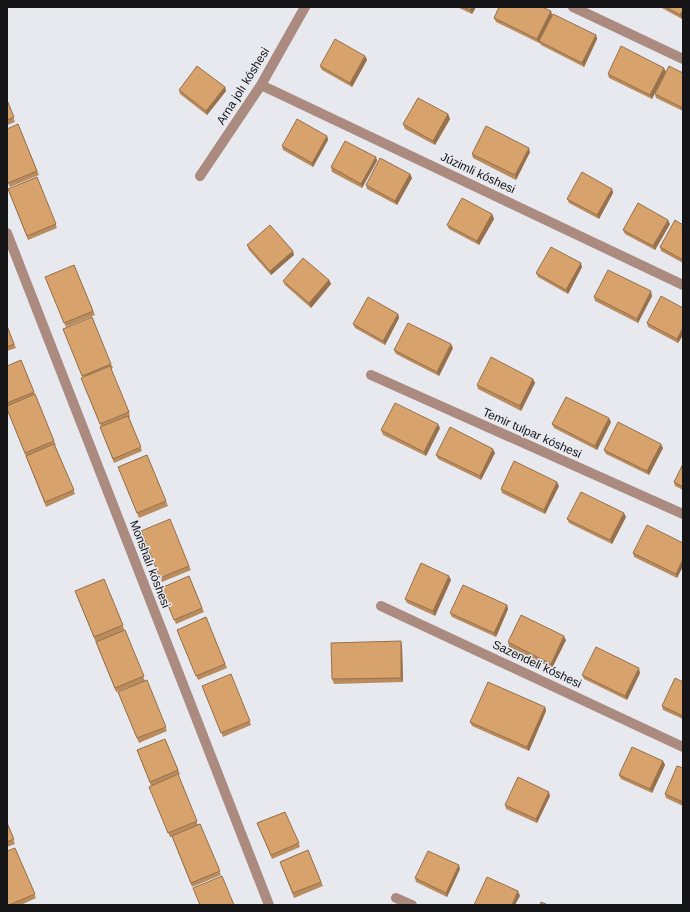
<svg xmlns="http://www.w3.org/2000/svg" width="690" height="912" font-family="Helvetica,sans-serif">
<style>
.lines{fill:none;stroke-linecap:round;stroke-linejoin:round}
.street{stroke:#ab8a80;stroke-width:10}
.wall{fill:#b98b5d}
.shaded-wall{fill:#96714c}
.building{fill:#d7a26c;stroke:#96714c}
.labels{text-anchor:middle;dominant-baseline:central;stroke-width:3;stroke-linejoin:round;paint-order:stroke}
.street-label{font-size:12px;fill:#151517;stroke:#e8e9ef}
</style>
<rect width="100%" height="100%" fill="#e8e9ef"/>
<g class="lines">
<!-- street -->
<path class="street" d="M573,7l110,52
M261,85l422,200
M200,176l61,-91 44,-78
M7,233l262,672
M371,375l312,139
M381,606l302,141
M396,898l16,7"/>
</g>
<!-- wall -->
<path class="wall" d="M457,7h19l-4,7z
M660,7h23l-1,12z
M551,11l1,4 44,20 1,4 -13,28 -43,-22 -2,-3v1l-43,-21 -2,-4z
M365,56l2,4 -15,27 -30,-17 -2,-4z
M664,68l-12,31 -43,-21 -1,-4z
M683,73v38l-27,-13 -1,-4z
M225,87l1,4 -19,24 -27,-21 -1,-4z
M7,100l8,22 -8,3z
M448,114l2,5 -15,26 -30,-16 -2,-5z
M18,124l21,51 -29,12 -3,-6z
M327,136l1,4 -15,27 -30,-17 -1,-4z
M530,152l-14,28 -43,-22 -1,-4z
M376,157l1,4 -15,27 -30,-16 -1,-5z
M410,174l2,4 -15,27 -30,-16 -1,-4z
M37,177l20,51 -29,12 -20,-51z
M612,189l1,4 -14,26 -30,-16 -2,-4z
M492,214l2,5 -15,26 -30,-16 -2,-4z
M670,224l-15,26 -30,-16 -2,-4z
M683,225v38l-22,-12 -1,-4z
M247,245l47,10 -23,20 -22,-25z
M74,265l21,50 -29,12 -21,-50z
M582,267l-14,27 -30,-17 -2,-4z
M329,280l2,4 -20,24 -26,-23 -2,-4z
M652,296l-14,27 -43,-22 -1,-4z
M683,308v27l-5,8 -30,-16 -1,-4z
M398,314l1,4 -14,27 -30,-17 -2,-4z
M7,326l9,22 -9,3z
M63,329l48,35 2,4 -2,1 18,43 1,5h-1l13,34 -28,12 -14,-36h1l-20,-49 2,-1z
M453,348l-14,28 -43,-22 -2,-4z
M21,360l33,81 2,4h-1l20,49 -29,13 -39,-98v-43z
M533,379l2,4 -14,28 -43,-22 -1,-4z
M611,422l-14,28 -43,-22 -2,-4z
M440,428l-14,28 -43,-21 -2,-5z
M663,448l-14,27 -43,-21 -2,-4z
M495,453l-14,27 -43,-21 -2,-4z
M147,455l21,51 -29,12 -21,-51z
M683,464v26l-8,-4 -1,-4z
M559,486l-14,28 -43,-21 -1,-4z
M626,517l-14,27 -43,-21 -2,-4z
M141,531l48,35 2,4 -29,12z
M683,543v23l-6,12 -43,-21 -1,-4z
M189,576l15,36 -28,12 -15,-36z
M104,579l41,102 -29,11 -41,-101z
M451,580l-16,36 -28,-13 -2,-4z
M507,605l1,4 -12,28 -44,-20 -2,-4z
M206,617l21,51 -29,12 -21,-50z
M566,640l-14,28 -43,-21 -1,-5z
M402,646l1,36 -69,2 -2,-5z
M640,673l-13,27 -43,-21 -2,-4z
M231,674l20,51 -28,12 -21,-51z
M147,680l20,51 -28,12 -21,-51z
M683,682v37l-20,-9 -1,-4z
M545,707l1,4 -17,40 -57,-25 -2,-4z
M165,739l15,35 -2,1 20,50 2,-1 21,51 -29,12 -20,-50h-2l-19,-46v-5l-14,-36z
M663,761l2,4 -13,28 -31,-14 -2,-4z
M683,768v38l-17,-8 -1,-4z
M550,796l-13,27 -31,-14 -1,-4z
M285,812l15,35 -28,12 -15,-36z
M7,823l8,21 -8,3z
M15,848l21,50 -15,7h-14z
M308,850l15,36 -29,12 -14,-36z
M460,869l-13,28 -31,-15 -1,-4z"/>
<!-- shaded-wall -->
<path class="shaded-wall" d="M472,7h4l-4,7 -2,-4z
M683,10v7l-1,2 -2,-4z
M551,11l1,5 -13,27 -2,-4z
M596,35l1,4 -13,28 -2,-4z
M365,56l2,4 -15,27 -2,-4z
M664,68l2,4 -14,27 -2,-4z
M225,87l1,4 -19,24 -1,-4z
M448,114l2,5 -15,26 -2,-4z
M327,136l1,4 -15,27 -1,-4z
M529,148l1,4 -14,28 -1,-5z
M376,157l1,4 -15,27 -1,-4z
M410,174l2,4 -15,27 -2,-4z
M612,189l1,4 -14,26 -2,-4z
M492,214l2,5 -15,26 -2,-4z
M668,220l2,4 -15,26 -2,-4z
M293,251l1,4 -23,20 -1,-4z
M581,263l1,4 -14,27 -2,-4z
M329,280l2,4 -20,24 -2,-5z
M651,291l1,5 -14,27 -1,-4z
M398,314l1,4 -14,27 -2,-4z
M683,328v7l-5,8 -1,-4z
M451,344l2,4 -14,28 -2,-4z
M533,379l2,4 -14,28 -1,-5z
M609,418l2,4 -14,28 -2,-4z
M438,424l2,4 -14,28 -2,-4z
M661,444l2,4 -14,27 -2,-4z
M493,449l2,4 -14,27 -1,-4z
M557,482l2,4 -14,28 -1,-4z
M624,513l2,4 -14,27 -2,-4z
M683,559v7l-6,12 -1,-4z
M449,576l2,4 -16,36 -2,-5z
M507,605l1,4 -12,28 -2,-4z
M564,636l2,4 -14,28 -1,-4z
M401,641l1,5 1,36 -2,-4z
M639,668l1,5 -13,27 -2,-4z
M545,707l1,4 -17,40 -2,-4z
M663,761l2,4 -13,28 -2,-4z
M549,792l1,4 -13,27 -1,-4z
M459,865l1,4 -13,28 -1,-4z
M518,891l2,5 -5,9h-3z"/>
<!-- building -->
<path class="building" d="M464,7h8l-2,3z
M499,7h43l9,4 -14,28 -43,-21z
M666,7h17v3l-3,5z
M553,14l43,21 -14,28 -43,-22z
M335,39l30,17 -15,27 -30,-17z
M621,46l43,22 -14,27 -42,-21z
M197,66l28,21 -19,24 -27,-21z
M669,66l14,7v35l-28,-14z
M418,98l30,16 -15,27 -30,-17z
M7,100l7,17 -7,3z
M297,119l30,17 -15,27 -30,-17z
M18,124l19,47 -29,12 -1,-3v-51z
M486,126l43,22 -14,27 -43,-21z
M345,141l31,16 -15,27 -30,-17z
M380,158l30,16 -15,27 -29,-16z
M582,172l30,17 -15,26 -30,-16z
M37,177l19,47 -29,12 -19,-47z
M462,198l30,16 -15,27 -30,-16z
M638,203l30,17 -15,26 -30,-16z
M675,220l8,5v35l-23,-13z
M270,225l23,26 -23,20 -23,-26z
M551,247l30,16 -15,27 -30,-17z
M303,258l26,22 -20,23 -26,-22z
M74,265l19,46 -29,12 -19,-46z
M608,270l43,21 -14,28 -43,-22z
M661,296l22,12v20l-6,11 -30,-16z
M368,297l30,17 -15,27 -30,-17z
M92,317l19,47 -29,12 -19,-47z
M408,323l43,21 -14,28 -43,-22z
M7,326l7,18 -7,3z
M491,357l42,22 -13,27 -43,-21z
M21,360l13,32 -27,11v-37z
M110,366l19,46 -29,12 -19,-46z
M35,394l19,47 -29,12 -18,-44v-3z
M566,397l43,21 -14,28 -43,-22z
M395,403l43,21 -14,28 -43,-22z
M128,416l13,31 -28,12 -13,-32z
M618,422l43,22 -14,27 -43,-21z
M450,427l43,22 -13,27 -44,-21z
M54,444l20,46 -29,12 -19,-46z
M147,455l19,46 -29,12 -19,-46z
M514,461l43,21 -13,28 -43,-21z
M683,464v23l-9,-5z
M581,492l43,21 -14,27 -43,-21z
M170,519l19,47 -29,12 -19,-47z
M647,525l36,18v16l-7,15 -43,-21z
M421,563l28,13 -16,35 -28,-12z
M189,576l13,32 -28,12 -13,-32z
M104,579l19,46 -29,12 -19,-46z
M463,585l44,20 -13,28 -44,-20z
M521,615l43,21 -13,28 -43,-22z
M206,617l19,47 -29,12 -19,-46z
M125,630l19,46 -29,12 -19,-46z
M401,641v37l-69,1 -1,-36z
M596,647l43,21 -14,28 -43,-21z
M231,674l19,47 -29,12 -19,-47z
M675,678l8,4v34l-21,-10z
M147,680l19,47 -29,11 -19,-46z
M488,682l57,25 -18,40 -57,-25z
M165,739l13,31 -28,12 -13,-32z
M632,747l31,14 -13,28 -31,-14z
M677,766l6,2v34l-18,-8z
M178,774l19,47 -29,12 -19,-46z
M518,777l31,15 -13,27 -31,-14z
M285,812l14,31 -28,12 -14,-32z
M7,823l7,16 -7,3z
M200,824l20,47 -29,12 -19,-47z
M15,848l20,46 -26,11h-2v-54z
M308,850l13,32 -28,11 -13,-31z
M428,851l31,14 -13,28 -31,-15z
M222,876l12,29h-34l-7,-17z
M487,877l31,14 -6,14h-38z
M541,902l7,3h-8z"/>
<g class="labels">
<!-- street labels -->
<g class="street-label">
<text transform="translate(243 86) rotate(-58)">Arna jolı kóshesi</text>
<text transform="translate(478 173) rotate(25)">Júzimli kóshesi</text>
<text transform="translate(532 433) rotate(24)">Temir tulpar kóshesi</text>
<text transform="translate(150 564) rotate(69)">Monshalı kóshesi</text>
<text transform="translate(537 664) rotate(25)">Sazendeli kóshesi</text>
</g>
</g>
<!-- border -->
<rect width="690" height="912" fill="none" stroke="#151517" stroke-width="16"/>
</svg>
